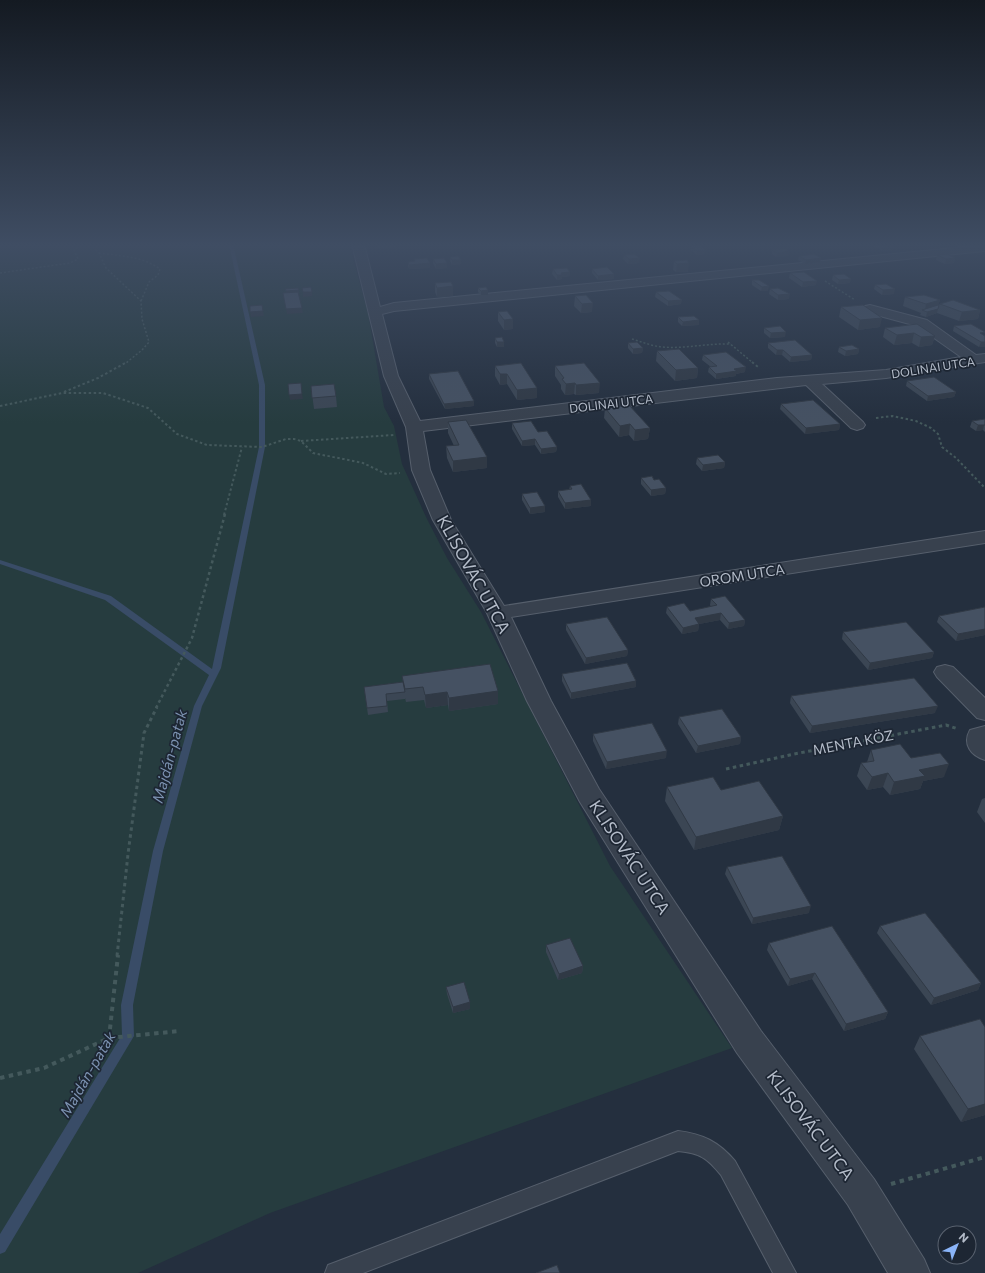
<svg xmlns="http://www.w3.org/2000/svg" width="985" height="1273" font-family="Commissioner,sans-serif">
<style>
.green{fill:#263c3f}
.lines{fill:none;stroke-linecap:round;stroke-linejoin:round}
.stream{fill:#394c67;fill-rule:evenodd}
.service-casing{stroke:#565f6c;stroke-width:2}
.minor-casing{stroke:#565f6c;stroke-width:2}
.path-far4{stroke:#44595c;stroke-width:1.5;stroke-dasharray:2 2;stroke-linecap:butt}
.path-far3{stroke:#44595c;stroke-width:2;stroke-dasharray:2.5 2.5;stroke-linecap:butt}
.path-far2{stroke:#44595c;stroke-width:2.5;stroke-dasharray:3 3;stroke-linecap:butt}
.path-far1{stroke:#44595c;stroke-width:3;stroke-dasharray:3.5 3.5;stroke-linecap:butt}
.path{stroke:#44595c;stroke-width:4;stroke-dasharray:4.5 4.5;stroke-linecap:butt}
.service{fill:#38414e;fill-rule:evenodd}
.minor{fill:#38414e;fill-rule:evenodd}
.wall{fill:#3b4654}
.shaded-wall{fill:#303945}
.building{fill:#455162;stroke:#303945}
.labels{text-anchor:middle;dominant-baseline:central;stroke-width:3.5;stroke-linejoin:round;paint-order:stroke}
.far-street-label{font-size:12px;fill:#b4bcc9;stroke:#1d2633}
.street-label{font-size:14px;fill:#b4bcc9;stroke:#1d2633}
.water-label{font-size:15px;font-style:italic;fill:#7c92b1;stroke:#1d2633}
.near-street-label{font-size:17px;fill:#b4bcc9;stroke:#1d2633}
</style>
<rect width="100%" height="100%" fill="#242f3e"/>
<!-- green -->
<path class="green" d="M0,244h349l19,69 16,94 10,19 8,38 24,53 21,41 34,54 129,254 122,182 -462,165 -132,60h-138z"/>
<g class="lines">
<!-- stream -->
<path class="stream" d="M229,244h4l32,141v62l-44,221 -19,38 -39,145 -30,154 1,31 -129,216 -5,2v-20l122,-199 -1,-30 32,-154 41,-145 15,-31 -104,-75 -105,-36v-4l111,36 101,73 47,-222v-62z"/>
<!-- service casing -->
<g class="service-casing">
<path id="service" d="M678,1131c25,3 41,11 57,30l61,112h-23l-52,-98c-14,-17 -21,-22 -43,-24l-315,122h-38l3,-8 8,-3z"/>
</g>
<!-- minor casing -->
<g class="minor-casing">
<path id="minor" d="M352,244h12l16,63 14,-4 591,-58v6l-591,60 -12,3 16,62 22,45 357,-43 109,-8 75,-13 -44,-31 -52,-14 -2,-3 2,-3 5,-1 57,15 49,35 9,-1v8l-99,16 -64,6 41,38 2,3 -2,3 -6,2 -6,-2 -45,-43 -383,46 7,39 21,50 53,86 481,-75v12l-474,74 40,84 48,88 162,242 113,148 50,80 6,14h-42l-40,-68 -111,-152 -157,-251 -53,-101 -40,-88 -54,-93 -21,-50 -6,-43 -22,-51z
M945,665l8,2 32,31v22l-8,-2 -40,-41 -3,-5 3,-5z
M985,726v34c-14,-4 -23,-16 -15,-30z"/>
</g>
<!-- path-far4 -->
<path class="path-far4" d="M90,244l9,9 7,15 35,33 1,18 7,23 -7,8 -16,13
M99,253c21,3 43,3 61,16l-2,6 -9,7 -8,19
M0,273l70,-10 8,-4 -4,-9 8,-6
M825,281l30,19
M632,339c10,3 20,7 30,8 23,2 46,-4 69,-3
M728,342l25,21"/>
<!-- path-far3 -->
<path class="path-far3" d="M752,362l6,5
M64,392l34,-14 29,-16
M0,406l62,-13h41l45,15 29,26 30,11 55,2 24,-8h8l7,2 12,12 50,10 23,11 14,-1
M876,418l16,-2 24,5 15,7 7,6 4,13 14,11 29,30
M301,441l93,-6
M224,515l18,-68"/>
<!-- path-far2 -->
<path class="path-far2" d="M156,708l36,-70 33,-124"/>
<!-- path-far1 -->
<path class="path-far1" d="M726,769l68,-15 152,-29 12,4
M117,956l11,-102 16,-121 13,-26"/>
<!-- path -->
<path class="path" d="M109,1038l9,-83
M0,1078l44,-10 65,-30 71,-7
M891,1184l94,-27"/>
<!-- service -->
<use href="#service" class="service"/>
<!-- minor -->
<use href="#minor" class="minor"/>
</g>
<!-- wall -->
<path class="wall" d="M874,244h18l2,2 -1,4 -11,1 -8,-5z
M691,246l14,4v4l-8,1 -6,-5z
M772,250l17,1 -1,5 -12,1 -4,-3z
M624,255l15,8 -11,1 -5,-5z
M937,255l18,3 -1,5 -9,1 -9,-4z
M799,256l21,6 -15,2 -7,-4z
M450,257l11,3v4l-9,1 -2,-4z
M414,259l16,4v5l-21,1 -1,-3v-4l6,-1z
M433,259l14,9 -11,1 -3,-6z
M674,261l14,11h-12l-3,-2z
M553,269l17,7 -8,1v2l-5,1 -5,-6z
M592,269l22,5v5l-16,1 -6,-7z
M790,273l26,12 -14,2 -13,-9z
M833,275l17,8 -12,1 -6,-4z
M752,280l16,11h-7l-9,-6z
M435,283l18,3v10l-16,1 -2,-5z
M875,285l19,9 -12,1 -8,-6z
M478,288l10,7h-7l-3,-3z
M770,289l19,10 -11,1 -9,-6z
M656,292l25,12 -13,2 -13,-9z
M575,296l17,16 -11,1 -7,-7z
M905,297l35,3 -2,5h1l1,-1 40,6 -2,9 -19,2 -22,-8 -11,4 -6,-2 1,-2 -18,-7z
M841,307l39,20 -22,3 -19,-13z
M498,312l15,7v10l-9,1 -6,-9z
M678,317l21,8 -17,1 -4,-4z
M954,326l31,10v11h-6l-26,-16z
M764,328l21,9 -15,1 -6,-5z
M885,328l50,8 -3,9 -13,2 -7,-4 -18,2 -11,-8z
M495,338l9,4v5h-7l-2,-4z
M628,343l15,5 -1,5 -9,1 -5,-6z
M768,343l44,12 -1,5 -21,2 -8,-7h-6l-8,-7z
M839,347l20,2 -1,5 -13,2 -7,-4z
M657,351l41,17 -1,10 -22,3 -19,-20z
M703,355l42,17 -9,2v2l-20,3 -8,-7 1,-5h2l-9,-7z
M521,363l16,35 -20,2 -10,-16 -7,1 -5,-9v-10z
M555,366l44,27 -23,2 -2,-1 -9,1 -4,-6v-4l-6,-9z
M429,374l45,27v5l-29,3 -16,-30z
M907,381l49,11 -2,5 -27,4 -21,-15z
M311,386l25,10 1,11 -23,2z
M781,404l59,20 -1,6 -34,4 -25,-25z
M605,408l45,20 -2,11 -14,2 -5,-6 -10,2 -15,-19z
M985,419v13l-2,-2 -7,1 -6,-4 2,-6z
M448,422l39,46 -34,4 -6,-14 -1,-12h8l-6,-13z
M512,423l45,24 -1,5 -15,2 -6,-9 -13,1 -10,-17z
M697,458l28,4 -1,6 -22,3 -6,-7z
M641,478l13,2 12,8 -1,6 -14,2 -10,-12z
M570,486l21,20 -26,3 -7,-12v-6l11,-1z
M522,494l23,12v6l-15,2 -8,-14z
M711,599l34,21 -1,6 -16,3 -8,-9 -21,4 -1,7 -16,3 -16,-21 1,-6 23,4 21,-4 -1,-2z
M985,607v28l-29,6 -19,-19 2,-6z
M566,624l62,26 -1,6 -42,8 -19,-34z
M843,632l91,20 -2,6 -64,12 -26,-31z
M562,674l74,13 -65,12 -9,-18z
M402,676l96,28 -49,7 -1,-6 -22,3 -2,-8 -18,2 -1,-4v1l-18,2 1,11 -20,3 -4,-28 39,-5z
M791,696l144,17 -125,20 -20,-30z
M679,717l62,20 -1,7 -44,9 -18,-29z
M593,734l73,24 -60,11 -13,-28z
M871,750l40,8 33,19 -21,4 -3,8 -30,6 -7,-8 -16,3 -10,-14 4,-13 6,-1z
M667,787l54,3 62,26 -4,14 -85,20 -29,-49z
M985,798v25l-8,-11 5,-13z
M727,867l82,46 -57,11 -27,-50z
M880,926l101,57 -3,7 -47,15 -54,-72z
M769,943l119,69 -3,7 -41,12 -32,-52 -24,7 -21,-36z
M546,945l37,21 -1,7 -24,7 -12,-28z
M446,987l24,15v7l-17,4 -6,-19z
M920,1036l65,79 -24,7 -47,-73z"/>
<!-- shaded-wall -->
<path class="shaded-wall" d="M377,244h18l1,3 -19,1z
M894,246l-1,4 -11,1v-4z
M705,250v4l-8,1v-4z
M789,251l-1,5 -12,1 1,-4z
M640,258l-1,5 -11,1 1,-5z
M821,258l-1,4 -15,2 1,-4z
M955,258l-1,5 -9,1 1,-5z
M452,260h9v4l-9,1z
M430,263v5l-21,1v-4z
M447,263v5l-11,1v-5z
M689,263l-1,9h-12l1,-8z
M570,272v4l-8,1v2l-5,1v-5l4,-2z
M614,274v5l-16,1v-4z
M851,279l-1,4 -12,1 1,-4z
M817,281l-1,4 -14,2 1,-5z
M453,286v10l-16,1v-9z
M769,286l-1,5h-7l1,-4z
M895,289l-1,5 -12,1 1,-5z
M299,290v5l-13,1v-5z
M488,290v5h-7v-4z
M303,292h9v4l-9,1z
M790,294l-1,5 -11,1v-5z
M682,300l-1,4 -13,2v-5z
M940,300l-3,9h1l-1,4 -11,4 1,-5 -2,-1 1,-7z
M593,303l-1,9 -11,1 1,-9z
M302,308l1,5 -16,1 -1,-5z
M980,310l-2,9 -19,2 3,-9z
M263,311l1,5 -13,1 -1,-5z
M882,318l-2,9 -22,3 2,-10z
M513,319v10l-9,1v-10z
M699,320v5l-17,1 1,-4z
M786,332l-1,5 -15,1 1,-5z
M914,333l-2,10 -18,2 3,-10z
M935,336l-3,9 -13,2 2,-10z
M497,342h7v5h-7z
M981,342h4v5h-6z
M643,348l-1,5 -9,1v-5z
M859,349l-1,5 -13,2 1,-5z
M777,350h6l-1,5h-6z
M812,355l-1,5 -21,2 1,-5z
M746,367l-1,5 -9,2v2l-20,3v-5l18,-5z
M698,368l-1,10 -22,3 1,-11z
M500,374h7v10l-7,1z
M575,383l-1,11 -9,1 1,-11z
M600,383l-1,10 -23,2v-10z
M537,388v10l-20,2v-10z
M956,392l-2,5 -27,4 1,-5z
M302,394l1,5 -13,1 -1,-5z
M474,401v5l-29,3 -1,-5z
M630,424l-1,11 -10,2 1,-11z
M840,424l-1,6 -34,4 1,-6z
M978,425h6l-1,5 -7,1z
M650,428l-2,11 -14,2 1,-11z
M535,439v6l-13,1v-5z
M557,447l-1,5 -15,2v-5z
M487,457v11l-34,4v-11z
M725,462l-1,6 -22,3 1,-6z
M666,488l-1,6 -14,2v-6z
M591,500v6l-26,3v-6z
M545,506v6l-15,2v-6z
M721,613l-1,7 -26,5 1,-7z
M745,620l-1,6 -16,3 1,-6z
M699,624l-1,7 -16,3 1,-6z
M985,629v6l-29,6 2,-7z
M628,650l-1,6 -42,8 1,-6z
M934,652l-2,6 -64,12 2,-7z
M636,681v6l-65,12v-6z
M498,691v13l-49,7v-13z
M447,692l1,13 -22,3 -1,-13z
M938,706l-3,7 -125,20 2,-7z
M741,737l-1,7 -44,9 2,-7z
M667,751l-1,7 -60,11 1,-7z
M949,764l-5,13 -21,4 -3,8 -30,6 4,-13 25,-12z
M888,773l-5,14 -16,3 5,-13z
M783,816l-4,14 -85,20 2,-13z
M811,906l-2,7 -57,11 1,-6z
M583,966l-1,7 -24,7 1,-6z
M815,973l-3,6 -24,7 2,-7z
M981,983l-3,7 -47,15 3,-7z
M470,1002v7l-17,4v-6z
M888,1012l-3,7 -41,12 2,-7z
M985,1104v11l-24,7 7,-13z"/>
<!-- building -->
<path class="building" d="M878,244h14l2,2 -12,1z
M700,245l5,5 -8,1 -6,-5z
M785,249l4,2 -12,2 -5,-3z
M634,254l6,4 -11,1 -5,-4z
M814,254l7,4 -15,2 -7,-4z
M947,254l8,4 -9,1 -9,-4z
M458,256l3,4h-9l-2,-3z
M427,258l3,5 -21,2 -1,-3 7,-1 -1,-2z
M444,258l3,5 -11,1 -3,-5z
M687,260l2,3 -12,1 -3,-3z
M607,267l7,7 -16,2 -6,-7z
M567,268l3,4 -9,1 1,2h-5l-4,-6z
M804,272l13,9 -14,1 -13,-9z
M844,274l7,5 -12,1 -6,-5z
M752,280h7l10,6 -7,1z
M451,282l2,4 -16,2 -2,-5z
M886,284l9,5 -12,1 -8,-5z
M311,287l1,5h-9l-1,-4z
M486,287l2,3 -7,1 -3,-3z
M298,288l1,2 -13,1 -1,-2z
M778,288l12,6 -12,1 -8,-6z
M669,291l13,9 -14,1 -12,-9z
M298,292l4,16 -16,1 -3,-16z
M586,295l7,8 -11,1 -7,-8z
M924,295l16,5 -14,4 -21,-7z
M953,300l27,10 -18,2 -22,-8z
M262,305l1,6 -13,1v-6z
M863,305l19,13 -22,2 -19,-13z
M938,305h1l-1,4 -11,3 -5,-2z
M507,311l6,8 -9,1 -6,-8z
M694,316l5,4 -16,2 -5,-5z
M917,324l18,12 -14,1 -7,-4 -17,2 -12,-7z
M971,324l14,8 -5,1 5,3v6h-4l-27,-16z
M780,326l6,6 -15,1 -7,-5z
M502,337l2,5h-7l-2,-4z
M795,340l17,15 -21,2 -8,-7h-6l-9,-7z
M637,342l6,6 -10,1 -5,-6z
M852,345l7,4 -13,2 -7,-4z
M679,349l19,19 -22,2 -19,-19z
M726,352l20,15 -12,2 3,2 -21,3 -7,-7 8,-1 -14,-11z
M521,363l16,25 -20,2 -10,-16h-7l-5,-8z
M584,363l16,20 -24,2 -1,-2 -9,1 -4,-5 2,-1 -9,-12z
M458,371l16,30 -30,3 -15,-30z
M934,377l22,15 -28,4 -21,-15z
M301,383l1,11 -13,1 -1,-11z
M334,384l2,12 -24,2 -1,-12z
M813,400l27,24 -34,4 -25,-24z
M629,405l21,23 -15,2 -5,-6 -10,2 -15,-18z
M985,419v6h-7l-6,-4z
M466,420l21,37 -34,4 -7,-15 13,-1 -11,-23z
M531,421l7,11 9,-1 10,16 -16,2 -6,-10 -13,2 -10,-18z
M718,455l7,7 -22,3 -6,-7z
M652,476l2,4 5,-1 7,9 -15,2 -10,-12z
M581,484l10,16 -26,3 -7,-12 14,-2 -2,-3z
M537,492l8,14 -15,2 -8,-14z
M725,596l20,24 -16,3 -8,-10 -26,5 4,6 -16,4 -16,-21 17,-4 6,8 27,-6 -6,-6z
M985,607v22l-27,5 -19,-18z
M607,617l21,33 -42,8 -20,-34z
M906,622l28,30 -64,11 -27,-31z
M627,663l9,18 -65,12 -9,-19z
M490,664l8,27 -49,7 -2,-6 -22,3 -2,-8 -18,2 -3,-13z
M914,678l24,28 -126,20 -21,-30z
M403,682l2,10 -19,2 1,12 -20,2 -3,-21z
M722,709l19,28 -43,9 -19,-29z
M652,723l15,28 -60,11 -14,-28z
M900,744l11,14 29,-5 9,11 -30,6 6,6 -31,6 -6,-9 -16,4 -11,-14 13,-2 -3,-11z
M713,777l8,13 38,-9 24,35 -87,21 -29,-50z
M782,856l29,50 -58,12 -26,-51z
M925,913l56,70 -47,15 -54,-72z
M832,926l56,86 -42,12 -31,-51 -25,6 -21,-36z
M570,938l13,28 -24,8 -13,-29z
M464,982l6,20 -17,5 -7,-20z
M980,1019l5,8v77l-17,5 -48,-73z
M557,1265l3,8h-24z"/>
<!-- sky -->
<linearGradient id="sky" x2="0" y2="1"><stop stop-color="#141a22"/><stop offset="0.58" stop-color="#3f4d63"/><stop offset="1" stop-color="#3f4d63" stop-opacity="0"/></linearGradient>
<rect width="985" height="423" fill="url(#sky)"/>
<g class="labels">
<!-- far-street labels -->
<g class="far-street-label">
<text transform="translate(933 367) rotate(-9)">DOLINAI UTCA</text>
<text transform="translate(611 403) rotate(-7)">DOLINAI UTCA</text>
</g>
<!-- street labels -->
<g class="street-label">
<text transform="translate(742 575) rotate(-9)">OROM UTCA</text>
<text transform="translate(853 742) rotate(-11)">MENTA KÖZ</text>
</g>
<!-- water labels -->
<g class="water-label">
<text transform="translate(169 756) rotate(-75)">Majdán-patak</text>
<text transform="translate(87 1074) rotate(-60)">Majdán-patak</text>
</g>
<!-- near-street labels -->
<g class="near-street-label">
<text transform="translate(474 574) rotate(61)">KLISOVÁC UTCA</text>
<text transform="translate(630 857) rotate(57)">KLISOVÁC UTCA</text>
<text transform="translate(811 1125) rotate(53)">KLISOVÁC UTCA</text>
</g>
</g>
<!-- north arrow -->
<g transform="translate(957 1245) rotate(43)"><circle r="19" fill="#1d2633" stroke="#59626f"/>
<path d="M0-3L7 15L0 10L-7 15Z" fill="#8ab4f8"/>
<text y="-6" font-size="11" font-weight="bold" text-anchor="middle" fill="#b4bcc9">N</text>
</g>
</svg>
